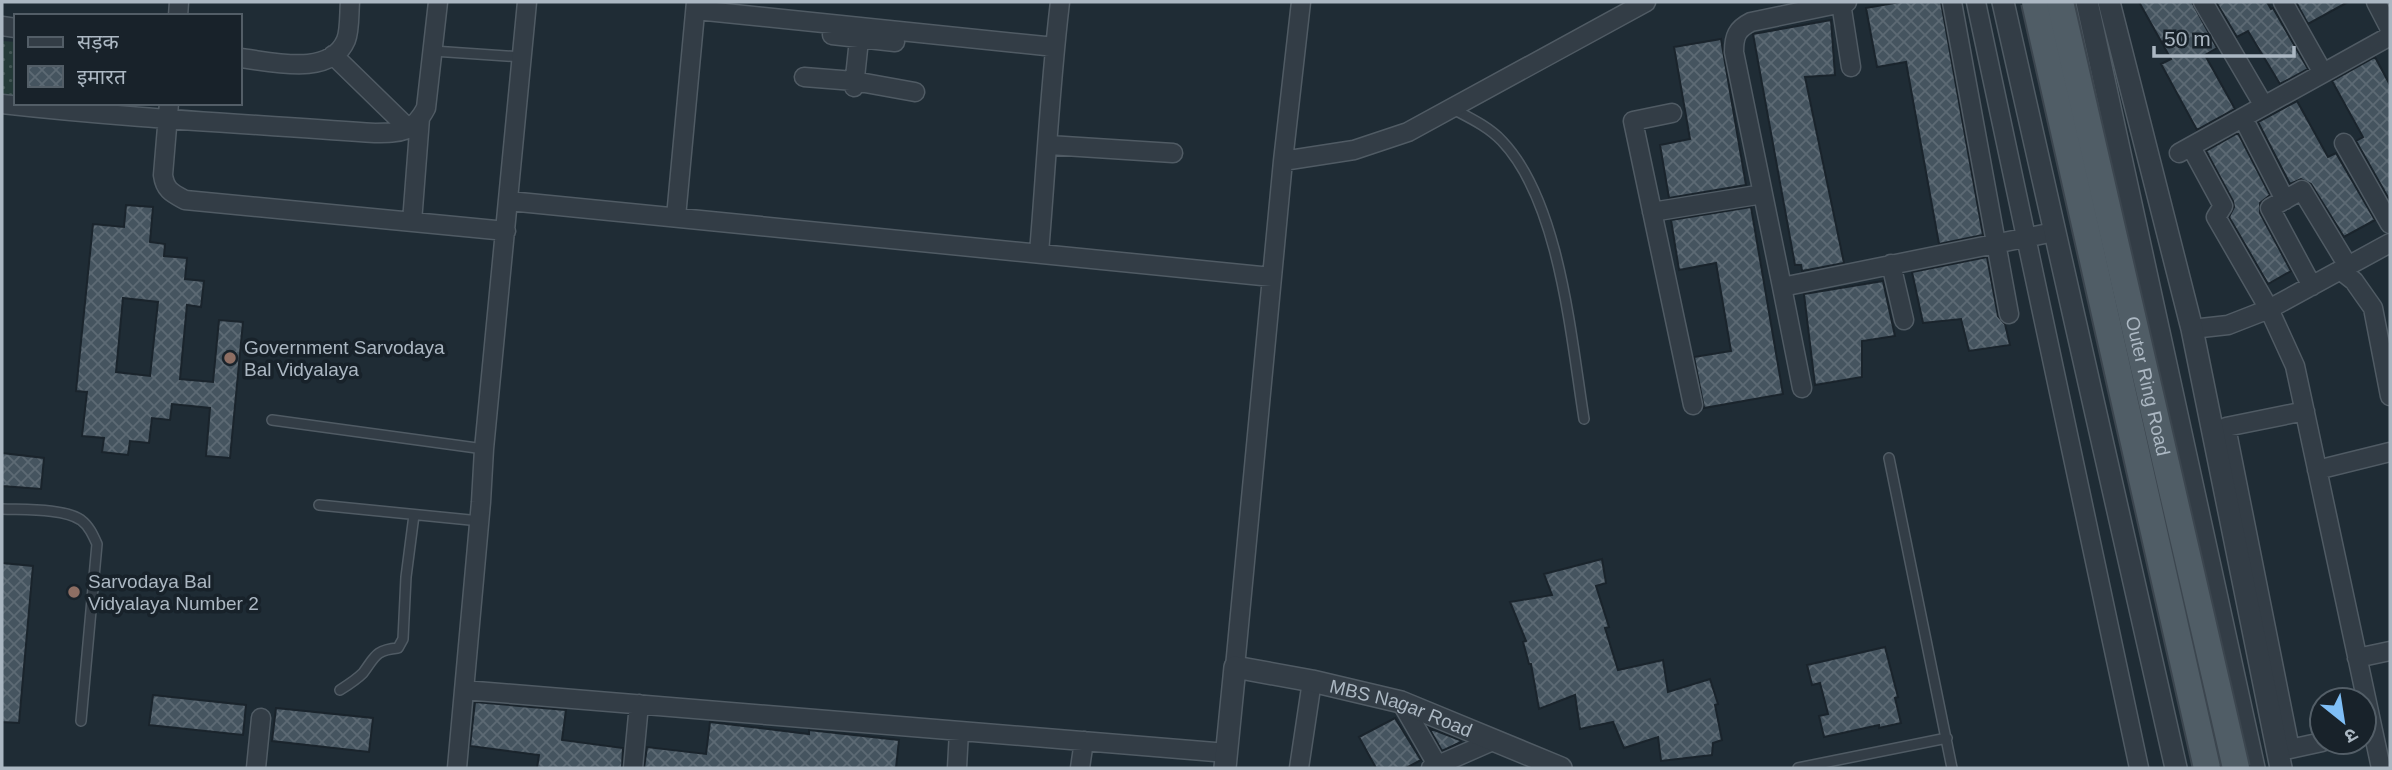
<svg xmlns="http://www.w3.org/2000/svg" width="2392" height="770" font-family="Arial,'Noto Sans Devanagari',sans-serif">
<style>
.park{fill:url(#park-dots)}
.building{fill:url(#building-cross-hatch);stroke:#1a242c;stroke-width:2;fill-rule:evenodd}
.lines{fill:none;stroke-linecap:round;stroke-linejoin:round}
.service-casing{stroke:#505b64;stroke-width:12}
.minor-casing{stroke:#505b64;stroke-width:21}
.tertiary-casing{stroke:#505b64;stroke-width:24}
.service{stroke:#333d46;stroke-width:9}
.minor{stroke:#333d46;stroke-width:18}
.tertiary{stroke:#333d46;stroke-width:21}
.primary-bridge-casing{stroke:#3c464f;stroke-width:30;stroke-linecap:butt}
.primary-bridge{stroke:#505d66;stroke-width:26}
.education-dot{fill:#8d6e63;stroke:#18222a;stroke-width:2.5}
.labels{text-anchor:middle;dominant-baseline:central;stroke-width:7;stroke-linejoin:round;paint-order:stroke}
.poi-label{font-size:19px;fill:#acb8c3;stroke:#18222a;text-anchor:start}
.street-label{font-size:19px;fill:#acb8c3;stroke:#18222a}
</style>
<defs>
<pattern id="park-dots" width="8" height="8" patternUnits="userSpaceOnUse" patternTransform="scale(1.75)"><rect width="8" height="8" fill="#243a38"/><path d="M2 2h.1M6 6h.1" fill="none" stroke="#415453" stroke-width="1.8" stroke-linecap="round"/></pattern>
<pattern id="building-cross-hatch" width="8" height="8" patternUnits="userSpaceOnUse" patternTransform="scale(1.75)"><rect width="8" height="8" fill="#45545f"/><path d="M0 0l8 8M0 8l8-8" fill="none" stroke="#5d6a74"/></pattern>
</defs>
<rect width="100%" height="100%" fill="#1f2c35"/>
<!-- park -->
<path class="park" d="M2,41l14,1v56l-14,-1z"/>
<!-- building -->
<path class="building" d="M1900,2h41l42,233 -44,9 -33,-182 -29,5 -11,-59z
M2139,2h53l25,46 -12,7 30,54 -38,21 -36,-66 10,-5z
M2216,2h51l4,7 2,-1 35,61 -28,15 -32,-53 -11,6z
M2296,2h52l-40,22z
M1831,20l4,55 -30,2 39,186 -42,8 -1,-6h-6l-42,-231z
M1721,39l25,146 -77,13 -9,-53 30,-6 -16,-92z
M2375,57l15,28v116l-34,-60 7,-4 -31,-56z
M2297,101l31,56 8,-4 39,67 -31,17 -33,-53 -10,-5 -11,5 -32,-62z
M2238,133l32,62 -10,8v10l31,58 -23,13 -39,-67 5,-10 -1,-6 -27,-50z
M126,205l27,2 -3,35 15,2 -1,12 23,2 -2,21 19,2 -3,26 -14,-2 -7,74 33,3 6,-62 24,2 -13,136 -24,-2 4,-48 -38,-4 -2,16 -18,-2 -3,25 -19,-2 -2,14 -26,-3 2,-14 -22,-2 5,-44 -11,-1 17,-167 31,3zM123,298l35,4 -8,74 -34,-4z
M1751,207l32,187 -79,14 -10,-51 37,-6 -15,-88 -37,7 -8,-50z
M1987,257l11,59 7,8 5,21 -41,6 -8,-32 -38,4 -11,-51z
M1883,281l12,55 -33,5v36l-47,8 -11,-91z
M2,453l42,5 -3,31 -39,-3z
M1602,559l4,24 -10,3 13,41 -4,1 13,42 45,-10 5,32 42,-13 8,25 -3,1 7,35 -9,3 -1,12 -51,6 -3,-24 -34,11 -11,-26 -33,7 -5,-34 -36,14 -8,-45h-2l-6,-22 3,-1 -16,-39 42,-7 -8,-21z
M2,563l31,3 -14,157 -17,-1z
M1885,647l13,50 -3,1 6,25 -22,5v-3l-55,12 -5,-21 9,-2 -1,-4 -7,-27 -8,2 -5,-20z
M153,695l93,10 -3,30 -94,-10z
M475,702l91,8 -4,30 61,8 -1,20h-85l2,-13 -69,-9z
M276,708l97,10 -4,34 -97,-11z
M1395,718l26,42 -15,8h-30l-17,-31z
M710,722l99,12v-4l90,10 -3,28h-252l3,-21 59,7z
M1429,728l31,12 1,2 -19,9z"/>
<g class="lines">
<!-- service casing -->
<g class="service-casing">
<path id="service" d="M433,51l89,6
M1453,109c17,9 36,18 49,32 58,61 69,197 82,278
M272,420l212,29
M1889,458l63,310
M319,505l161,16
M2,509c21,1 62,-1 79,11 8,6 12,15 16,24l-16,177
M340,690c8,-5 16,-10 23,-17 12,-16 12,-23 35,-25l5,-9 3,-62 8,-62
M1798,768l149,-30"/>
</g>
<!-- minor casing -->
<g class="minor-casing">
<path id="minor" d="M1847,2l-96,20c-14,7 -17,14 -17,30l48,235 272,-55
M1952,2l57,312
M1976,2l163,766
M2203,2l61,104
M2283,2l40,71
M2376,2l14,27
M1841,3l10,64
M696,10l359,37
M178,16l1,-14
M2,26l14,2
M832,35l63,7
M333,55l76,74
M240,58c30,3 90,20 106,-18 4,-10 3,-27 4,-38
M804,77l50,4 61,11
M854,87l6,-57
M169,103l-6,72c2,15 9,18 22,25l321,31
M2,104c124,14 248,20 373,29 25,0 38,0 51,-25l12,-106
M1672,113l-39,8 60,284
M2243,118l42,82
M2344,143l46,81
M1049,145l124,8
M2191,147l32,59 -7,11 53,92 26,57 86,402
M2179,153l211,-117
M1283,161l71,-11 54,-18 238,-130
M509,201l763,76
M1652,212l111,-18
M676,217l20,-215
M412,222l8,-104
M1039,253c7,-84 11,-168 21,-251
M1891,264l13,56
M2340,270l14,11 19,27 17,88
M2312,286l-42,-78 32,-18 46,76
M1782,287l20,101
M2192,329l36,-4 41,-16 121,-66
M2305,411l-79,16 64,322 32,-7
M2317,470l73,-18
M2357,658l33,-7
M1235,667l48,-506 18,-159
M464,690l763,63
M1401,702l38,66
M256,768l5,-50
M457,768l24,-266 3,-53 43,-447
M633,768l6,-64
M957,768l2,-37
M1080,768l4,-27
M1299,768l13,-87
M1431,768l64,-28"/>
</g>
<!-- tertiary casing -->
<g class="tertiary-casing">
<g id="tertiary">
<path d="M2003,2l173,766"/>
<path d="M2087,2l167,766"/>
<path d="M2109,2l83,327 89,439"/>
<path id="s1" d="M1225,768l10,-101 77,14 89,21 160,66"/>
</g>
</g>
<!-- service -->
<use href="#service" class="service"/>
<!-- minor -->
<use href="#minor" class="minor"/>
<!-- tertiary -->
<use href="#tertiary" class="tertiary"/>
<!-- primary-bridge casing -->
<g class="primary-bridge-casing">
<g id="primary-bridge">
<path d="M2035,2l172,766"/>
<path id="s2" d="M2060,2l176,766"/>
</g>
</g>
<!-- primary-bridge -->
<use href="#primary-bridge" class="primary-bridge"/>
</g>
<!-- markers -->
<g class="education-dot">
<circle cx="230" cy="358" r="7"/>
<circle cx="74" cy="592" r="7"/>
</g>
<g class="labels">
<!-- poi labels -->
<g class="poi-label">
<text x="244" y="347">Government Sarvodaya<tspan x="244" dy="22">Bal Vidyalaya</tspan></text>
<text x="88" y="581">Sarvodaya Bal<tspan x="88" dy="22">Vidyalaya Number 2</tspan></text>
</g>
<!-- street labels -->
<g class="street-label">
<text stroke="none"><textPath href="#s2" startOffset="394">Outer Ring Road</textPath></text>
<text stroke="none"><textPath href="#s1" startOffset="273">MBS Nagar Road</textPath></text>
</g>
</g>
<!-- border -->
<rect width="2392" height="770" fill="none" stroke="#acb8c3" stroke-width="7"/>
<!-- legend -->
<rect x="14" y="14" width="228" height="91" fill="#18222a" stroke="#535e67" stroke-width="2"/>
<rect x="28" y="37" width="35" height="10" fill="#333d46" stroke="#535e67" stroke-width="2"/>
<text x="77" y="49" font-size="21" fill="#acb8c3">सड़क</text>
<rect x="28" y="66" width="35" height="21" fill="url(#building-cross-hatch)" stroke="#535e67" stroke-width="2"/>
<text x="77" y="84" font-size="21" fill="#acb8c3">इमारत</text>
<!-- north arrow -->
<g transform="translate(2343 721) rotate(150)"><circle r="33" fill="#18222a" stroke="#535e67" stroke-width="2"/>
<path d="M0-5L12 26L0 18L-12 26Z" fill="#7fbef6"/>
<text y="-10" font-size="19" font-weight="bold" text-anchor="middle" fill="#acb8c3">उ</text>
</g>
<!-- scale -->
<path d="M2154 46v10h140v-10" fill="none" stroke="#acb8c3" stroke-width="3.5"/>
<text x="2164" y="46" font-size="21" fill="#acb8c3" stroke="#18222a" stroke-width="5" paint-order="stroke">50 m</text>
</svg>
